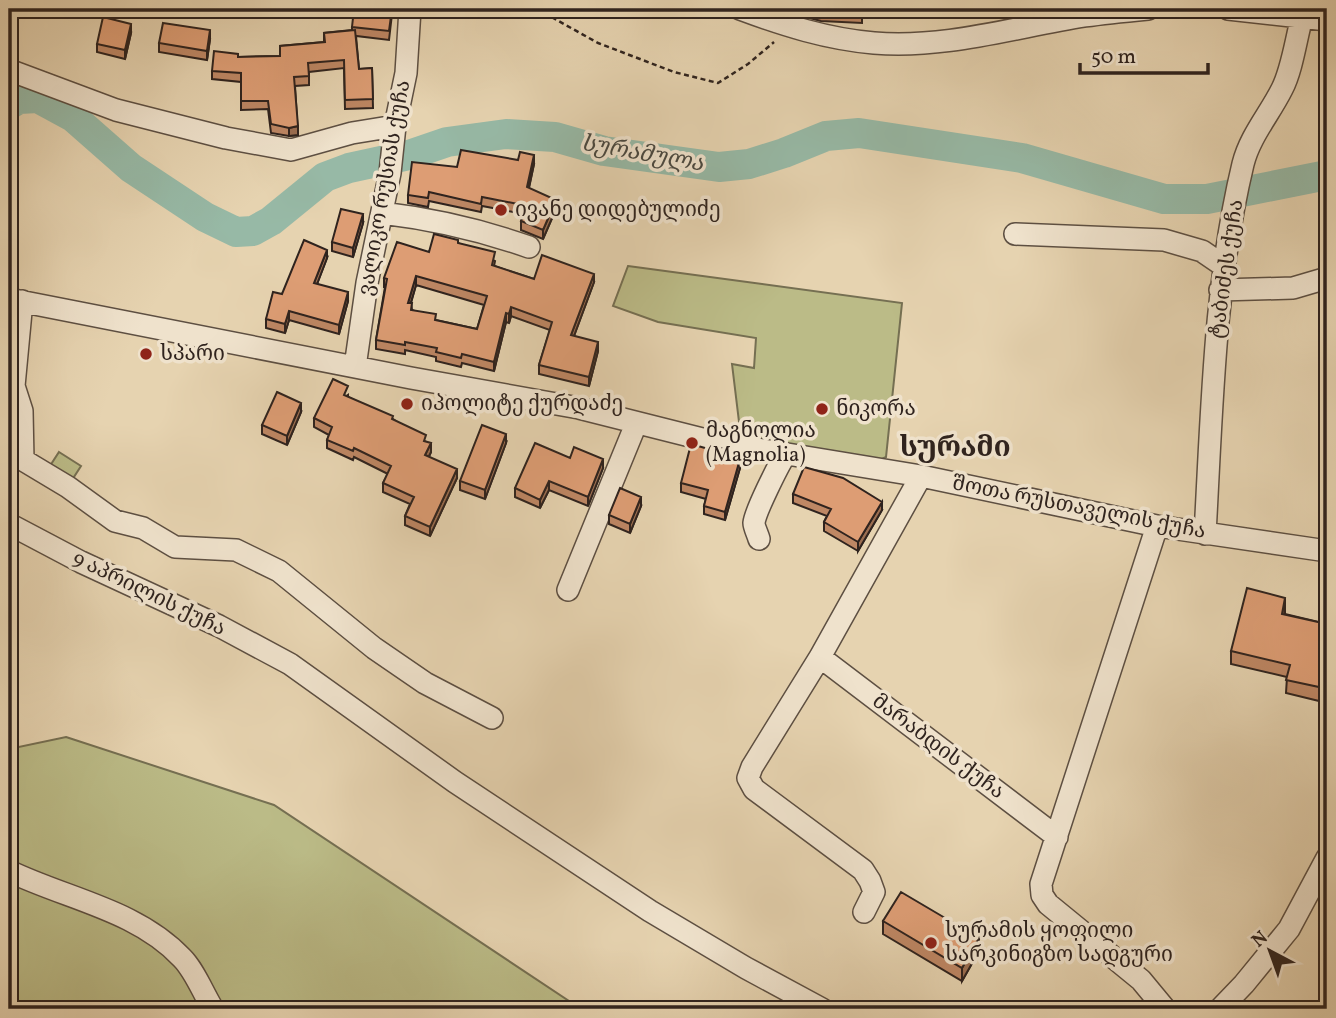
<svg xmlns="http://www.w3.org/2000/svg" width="1336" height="1018" font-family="Vollkorn,'Noto Serif Georgian',serif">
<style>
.green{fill:#bbbb87;stroke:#756f52;stroke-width:2}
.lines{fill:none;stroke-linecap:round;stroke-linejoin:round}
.river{stroke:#97b9a6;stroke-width:30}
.minor-casing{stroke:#5d4f42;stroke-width:24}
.path{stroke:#2f231e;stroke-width:2.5;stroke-dasharray:5 3.5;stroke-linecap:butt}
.minor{stroke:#efe2cc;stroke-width:21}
.wall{fill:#be8764;stroke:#2f231e;stroke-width:2;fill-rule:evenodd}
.shaded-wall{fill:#9b6e51;stroke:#2f231e;stroke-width:2}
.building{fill:#dd9d74;stroke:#2f231e;stroke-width:2;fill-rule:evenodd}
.poi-dot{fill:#8f2418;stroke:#efe2cc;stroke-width:2.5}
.labels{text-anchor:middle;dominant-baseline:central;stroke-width:7;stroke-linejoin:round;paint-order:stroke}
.street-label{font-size:21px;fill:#2f231e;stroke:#efe2cc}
.poi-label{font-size:21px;fill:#2f231e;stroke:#efe2cc;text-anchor:start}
.water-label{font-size:23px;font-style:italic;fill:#494840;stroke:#efe2cc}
.district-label{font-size:28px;font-weight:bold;fill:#2f231e;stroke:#efe2cc}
</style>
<rect width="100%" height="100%" fill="#e6d3b0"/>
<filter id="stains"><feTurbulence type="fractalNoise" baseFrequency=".00286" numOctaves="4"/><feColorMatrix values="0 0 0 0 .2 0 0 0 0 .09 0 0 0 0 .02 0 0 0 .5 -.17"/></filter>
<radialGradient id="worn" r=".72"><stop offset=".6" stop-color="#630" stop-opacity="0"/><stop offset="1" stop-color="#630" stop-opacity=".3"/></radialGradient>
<!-- green -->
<path class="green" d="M628,266l274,37 -16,154 -16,8 -122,-17 1,-16 -9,-2 -8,-66 22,4 2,-30 -98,-16 -45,-16z
M59,452l22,14 -11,17 -22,-14z
M66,737l208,68 307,204h-572v-260z"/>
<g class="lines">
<!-- river -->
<path class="river" d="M9,105l10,-6 19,-1 35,19 58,51 74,49 31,15 17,-1 18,-10 54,-44 24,-9 60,-13 38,-13 59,-8 49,3 49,14 115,16 30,-3 35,-11 42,-17 33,-3 163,25 142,41h43l120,-24"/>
<!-- minor casing -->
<g class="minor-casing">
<path id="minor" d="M740,9c43,16 87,30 134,34 71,6 141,-16 211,-27 21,-3 42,-5 63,-7
M1228,9l99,11
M9,70l107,40 110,28 65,12 61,-17 43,-7
M382,213c51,6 99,17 147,34
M1015,234l149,6 38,11 22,15
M1220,290l73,-2 34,-10
M9,299l402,79 168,30 135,34 207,34 236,50 170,25
M22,301l-8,85 8,25 1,49 45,27 47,34 28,7 32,19 61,3 43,21 95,77 51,35 67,35
M355,367l12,-84 23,-110 5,-47 11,-53 4,-64
M9,524l72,38 138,64 71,38 165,118 195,129 96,57 76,41
M1157,526l-116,358 1,11 6,9 93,76 24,29
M1205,534c7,-124 9,-249 38,-370 7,-28 26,-49 39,-75 10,-19 14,-50 20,-72
M759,539c-1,-4 -5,-12 -5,-16 1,-11 24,-57 31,-68
M568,590l68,-166
M820,657l237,180
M9,871c58,28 128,39 173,87 13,13 21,35 31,51
M864,912l10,-20 -4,-11 -7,-11 -109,-81 -6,-11 4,-11 68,-110 101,-181
M1220,1009l24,-25 45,-55 38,-71"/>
</g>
<!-- path -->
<path class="path" d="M537,9l61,34 76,29 44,11 30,-19 26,-22"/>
<!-- minor -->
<use href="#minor" class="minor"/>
</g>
<!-- wall -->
<path class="wall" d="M802,9h60v14l-41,-2 -19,-5z
M392,14l-3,26 -33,-4 3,33 13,-1 1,40 -28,1 -1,-41 -35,4v13l-14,1 3,49 -9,1 -18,-3 -3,-24 -27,1v-28l-29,-3v-8l26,-14 42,-1v-10l44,-4v-9l28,-3v-3z
M131,33l-6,26 -28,-7v-8z
M210,39l-3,21 -48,-8v-9z
M534,164l-5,24 27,21 -13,30 -22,-9v-9l3,-7 -42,-8 -1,6 -52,-11 -1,6 -20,-4v-8l49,-28z
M363,223l-10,34 -21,-6v-9z
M458,243l37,18 -1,5 40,13 60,3 -20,54 24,15 -9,35 -50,-12v-9l11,-35 -39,-14 -2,7 -3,-1 -12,49 -32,-8 -1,4 -25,-6v-4l-31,-7v4l-29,-5v-9l9,-53h-1v-9l45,-26zM416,285l68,20 -7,24 -41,-9 -24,-10 -1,-7z
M327,258l-10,26 31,17 -9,33 -50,-14 -4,13 -19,-5v-9l16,-25z
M348,395v2l45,22 33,23 5,10 -2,5 28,21 -27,58 -25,-11v-9l5,-12 -27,-12v-9l5,-9 -34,-17 -1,3 -26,-12v-8l2,-5 -15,-8v-9z
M301,412l-14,33 -25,-11v-9z
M506,443l-21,56 -25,-9v-9z
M570,458l33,10 -15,38 -39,-16 -9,18 -25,-11v-9z
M742,461l-17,59 -21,-6v-8l2,-7 -25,-7v-9z
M793,494l89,16 -24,41 -34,-20v-9l3,-6 -34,-13z
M641,506l-11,27 -21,-9v-9z
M1285,611v3l42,10v45l-8,32 -33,-8 1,-16 -56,-13v-13z
M883,921l96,30 -17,30 -79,-47z"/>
<!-- shaded-wall -->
<path class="shaded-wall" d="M131,24v9l-6,26v-9z
M210,30v9l-3,21v-9z
M298,126v9l-9,1v-8z
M534,155v9l-7,32v-9z
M556,200v9l-13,30v-9z
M363,214v9l-10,34v-9z
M327,250v8l-13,34v-9z
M594,274v8l-23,62v-9z
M416,276v9l-8,27v-9z
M348,292v9l-9,33v-9z
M511,307v9l-2,7v-9z
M289,311v9l-4,13v-9z
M506,313v9l-12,49v-9z
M598,342v9l-9,35v-9z
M301,403v9l-14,33v-9z
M506,434v9l-21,56v-9z
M431,443v9l-6,12v-9z
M742,452v9l-17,59v-8z
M603,459v9l-15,38v-9z
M457,469v9l-27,58v-9z
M549,481v9l-9,18v-8z
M641,497v9l-11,27v-9z
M882,502v8l-24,41v-9z
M1285,598v13l-3,16v-13z
M1327,656v13l-8,32v-14z
M979,938v13l-17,30v-13z"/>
<!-- building -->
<path class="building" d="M354,9h38l-3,22 -37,-4z
M809,9h53v5l-41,-2z
M103,17l28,7 -6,26 -28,-6z
M163,23l47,7 -3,21 -48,-8z
M355,30l4,39 13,-1 1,31 -28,1 -1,-40 -36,3 1,13 -15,1 4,49 -9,2 -18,-4 -3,-23h-27v-28l-29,-2 2,-20 24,3v3l42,-1v-10l45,-4 -1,-9z
M461,150l57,10 2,-8 14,3 -7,32 29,13 -13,30 -22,-9 7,-15 -46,-9 -1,7 -52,-12 -1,6 -20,-3 4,-33 45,5z
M341,209l22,5 -10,34 -21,-6z
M434,234l24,6v3l37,9 -3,13 42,14 8,-24 52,19 -23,61 27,7 -9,35 -50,-12 13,-43 -41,-15 -2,7 -3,-1 -12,49 -32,-8 -1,4 -25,-6 1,-4 -32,-6v3l-29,-5 11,-61 -3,-1 13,-36 32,10zM416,276l71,20 -10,33 -42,-9 1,-6 -25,-4 1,-7h-4z
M304,240l23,10 -13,33 34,9 -9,33 -50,-14 -4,13 -19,-5 7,-27 9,2z
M333,379l15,7 -4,9 49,21 -1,3 34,16 -2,6 7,2 -6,12 32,14 -27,58 -25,-11 9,-19 -31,-14 8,-17 -37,-18 -1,3 -26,-11 5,-13 -18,-9z
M277,392l24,11 -14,33 -25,-11z
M482,425l24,9 -21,56 -25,-9z
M535,443l35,15 4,-11 29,12 -15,38 -39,-16 -9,19 -25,-12z
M691,444l28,8 2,-4 21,4 -17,60 -21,-6 4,-16 -27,-7z
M804,467l39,11 39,24 -24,40 -34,-20 7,-13 -38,-15z
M620,488l21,9 -11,27 -21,-9z
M1247,588l38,10 -3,16 45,10v32l-8,31 -33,-7 4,-15 -59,-14z
M901,892l78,46 -17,30 -79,-47z"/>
<!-- markers -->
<g class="poi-dot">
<circle cx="501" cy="210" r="7"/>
<circle cx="146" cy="354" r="7"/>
<circle cx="407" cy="404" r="7"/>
<circle cx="822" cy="409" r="7"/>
<circle cx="692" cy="443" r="7"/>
<circle cx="931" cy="943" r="7"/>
</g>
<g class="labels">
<!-- street labels -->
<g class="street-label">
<text transform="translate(385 188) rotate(-80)">ვალიკო რუსიას ქუჩა</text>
<text transform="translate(1227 269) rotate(-82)">ტაბიძეს ქუჩა</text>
<text transform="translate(1079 508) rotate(11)">შოთა რუსთაველის ქუჩა</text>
<text transform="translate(149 594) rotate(26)">9 აპრილის ქუჩა</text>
<text transform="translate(938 747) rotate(37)">მარაბდის ქუჩა</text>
</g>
<!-- poi labels -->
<g class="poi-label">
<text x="515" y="210">ივანე დიდებულიძე</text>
<text x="160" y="354">სპარი</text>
<text x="421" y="404">იპოლიტე ქურდაძე</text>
<text x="836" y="409">ნიკორა</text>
<text x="706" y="431">მაგნოლია<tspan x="706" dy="24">(Magnolia)</tspan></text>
<text x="945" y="931">სურამის ყოფილი<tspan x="945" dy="24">სარკინიგზო სადგური</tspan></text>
</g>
<!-- water labels -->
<g class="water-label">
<text transform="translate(642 154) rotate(10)">სურამულა</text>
</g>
<!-- district labels -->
<g class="district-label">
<text x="955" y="448">სურამი</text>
</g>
</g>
<!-- margin -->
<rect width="1336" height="1018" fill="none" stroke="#e6d3b0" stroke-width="35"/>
<rect x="10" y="10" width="1315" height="997" fill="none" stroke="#2f231e" stroke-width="3.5"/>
<rect x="18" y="18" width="1301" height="983" fill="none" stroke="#2f231e" stroke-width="2"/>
<!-- north arrow -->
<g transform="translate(1270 951) rotate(319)" stroke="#efe2cc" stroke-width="5" paint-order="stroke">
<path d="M0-5L12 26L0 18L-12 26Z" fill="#2f231e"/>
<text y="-10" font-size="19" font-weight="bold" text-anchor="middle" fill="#2f231e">N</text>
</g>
<!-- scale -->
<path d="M1080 63v10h128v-10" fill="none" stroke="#2f231e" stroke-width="3.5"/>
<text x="1091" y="63" font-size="21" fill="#2f231e" stroke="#efe2cc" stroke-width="5" paint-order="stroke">50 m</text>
<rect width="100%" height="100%" filter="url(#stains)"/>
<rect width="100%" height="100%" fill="url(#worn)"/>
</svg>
